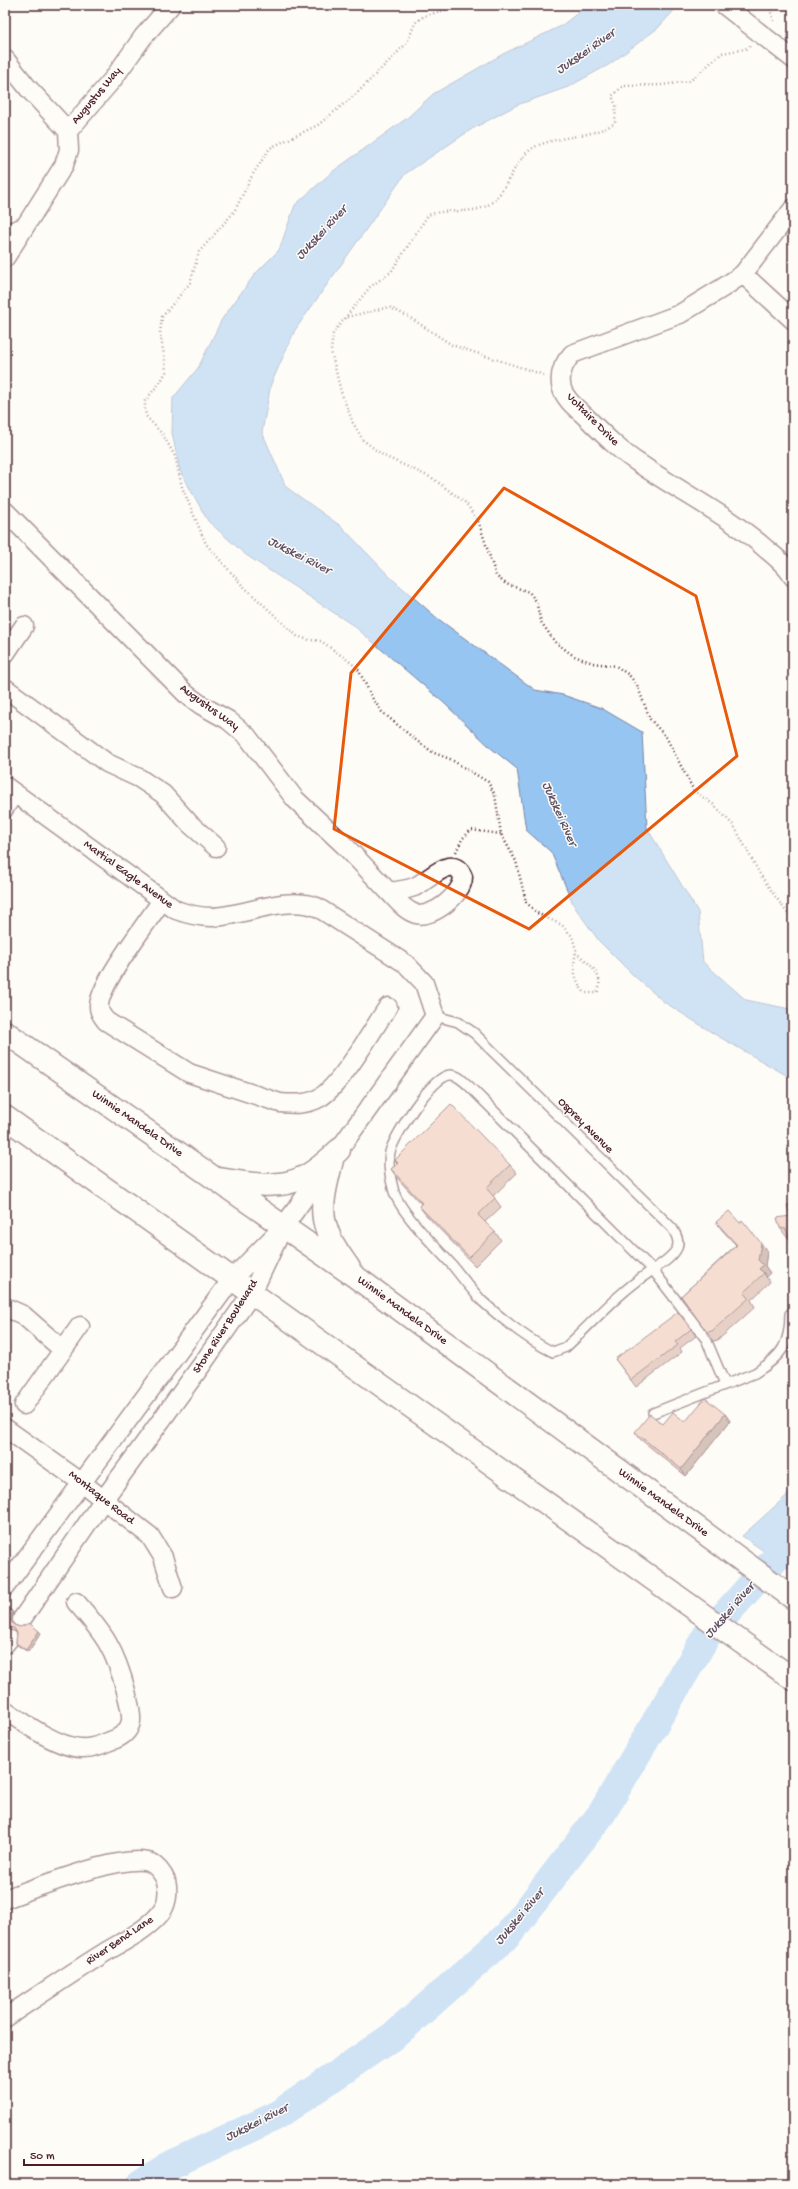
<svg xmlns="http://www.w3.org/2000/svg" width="798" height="2189" font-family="'Gochi Hand',sans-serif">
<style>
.water{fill:#97c5f2;stroke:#7883a2}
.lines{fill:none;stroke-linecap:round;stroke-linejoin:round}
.river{stroke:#97c5f2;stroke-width:29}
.service-casing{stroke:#4a1f2b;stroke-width:12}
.minor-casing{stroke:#4a1f2b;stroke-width:21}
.secondary-casing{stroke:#4a1f2b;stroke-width:25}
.path{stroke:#4a1f2b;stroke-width:2.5;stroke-dasharray:1 3;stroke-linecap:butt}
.service{stroke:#fdfcf7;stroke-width:9}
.minor{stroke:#fdfcf7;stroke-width:18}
.secondary{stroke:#fdfcf7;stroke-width:22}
.wall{fill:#cd9e8b;stroke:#4a1f2b}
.shaded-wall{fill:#a78171;stroke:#4a1f2b}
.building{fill:#eeb8a2;stroke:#4a1f2b}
.marked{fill:none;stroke:#e8590c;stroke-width:3;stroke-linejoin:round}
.labels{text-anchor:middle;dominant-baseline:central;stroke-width:3;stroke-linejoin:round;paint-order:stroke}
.street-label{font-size:12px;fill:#4a1f2b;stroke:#fdfcf7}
.water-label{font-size:13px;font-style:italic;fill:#615167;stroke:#fdfcf7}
</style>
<rect width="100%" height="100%" fill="#fdfcf7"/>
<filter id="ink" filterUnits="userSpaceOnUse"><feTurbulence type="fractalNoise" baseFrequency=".025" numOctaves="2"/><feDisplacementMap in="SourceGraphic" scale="8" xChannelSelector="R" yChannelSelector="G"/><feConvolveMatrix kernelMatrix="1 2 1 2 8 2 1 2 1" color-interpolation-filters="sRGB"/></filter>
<g filter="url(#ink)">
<!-- water -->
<path class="water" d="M588,5h91l-21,23 -48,36 -42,23 -51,18 -45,24 -67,45 -110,156 -24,54 -9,48 24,55 56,40 48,50 47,41 98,72 28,5 38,13 41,24 5,96 51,84 5,50 43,38 44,9 3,3v67l-77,-44 -52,-33 -32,-28 -33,-33 -25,-35 -23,-54 -25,-22 -9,-61 -26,-21 -47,-45 -90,-77 -108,-71 -38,-34 -28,-50 -8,-38 1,-35 25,-30 24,-49 33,-45 24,-24 16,-45 37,-33 75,-54 26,-24 70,-40 58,-28z
M793,1490v81l-51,-35z"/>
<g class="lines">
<!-- river -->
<path class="river" d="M141,2184l31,-20 104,-48 120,-82 112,-99 94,-122 105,-178 86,-96"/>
<!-- service casing -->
<g class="service-casing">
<path id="service" d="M5,229l20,-7
M5,815l13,-19
M435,1016l23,6 16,11 198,195c4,6 8,13 5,20 -5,11 -21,19 -30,26 -30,20 -55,49 -81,73l-13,5c-23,-11 -52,-34 -71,-51 -10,-11 -20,-23 -29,-35 -16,-18 -56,-56 -60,-78 -3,-11 -5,-26 -3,-36 5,-18 42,-76 60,-77 7,-1 13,6 18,10l185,185 53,69 19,45
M653,1413l102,-40c27,-17 35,-28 35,-59"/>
</g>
<!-- minor casing -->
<g class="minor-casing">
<path id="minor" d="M724,5l69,54
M5,59l23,29 40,43
M793,209l-50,65 -19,13 -44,27 -108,40c-9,10 -14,21 -10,35 4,12 17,21 26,30 16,16 33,33 52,45 42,29 88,51 126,85 10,8 21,17 27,28
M5,258l59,-93 5,-15 -1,-19 45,-52 30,-42 28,-32
M743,274l50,46
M5,511l181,183 15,11 27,15 19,16 48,63 49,46 45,47c8,-1 17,-2 25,-5 14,-5 39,-36 49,-10 0,17 -31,42 -47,37 -11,-3 -19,-14 -27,-22
M5,654l19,-28
M5,688l102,75 32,15 24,16 27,30 26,23
M5,786l171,124c11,4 23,7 35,7 35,-1 72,-22 106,-10l89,57 18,19 11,33 -151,210 -52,53 -227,308
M162,900c-14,22 -64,85 -63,107 0,6 4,10 7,14l83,52 91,30c12,1 28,2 39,-5 22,-12 53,-68 69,-91
M5,1307l18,8 40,35
M24,1405l56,-79
M5,1428l76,54 69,54 13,21 10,31
M22,1619l82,-120 99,-136 49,-70 25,-53
M5,1644l4,-5
M5,1710c19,13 52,37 76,38 10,1 20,-3 29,-7 10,-3 19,-8 21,-20 1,-10 -3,-20 -5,-30 -11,-42 -22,-57 -50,-89
M5,1899c28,-10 120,-47 146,-36 7,4 12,11 15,18 3,12 1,25 -7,34 -14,16 -37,27 -55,38 -34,21 -66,43 -99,65"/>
</g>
<!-- secondary casing -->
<g class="secondary-casing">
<path id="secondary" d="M5,1032l348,243 440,323
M5,1117l788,562
M332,1160c-5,22 -14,48 -5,70 4,14 14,26 22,38
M219,1179c26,4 58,11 83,-1 14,-6 26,-18 37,-28"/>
</g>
<!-- path -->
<path class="path" d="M461,5l-37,11 -9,7 -8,20 -52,52 -37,30 -48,23 -17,26 -19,38 -35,40 -9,31 -28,34 -2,16 5,27 1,12 -5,9 -16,20v8l1,7 17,19 12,21 7,31 24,57 36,41 55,51 12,4 12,1 28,20 9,8 15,30 9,13 35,29 17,12 16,6 38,23 7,13 6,39 15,27 10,41 11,11 25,12 10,11 4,14 -2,14 1,11 5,12 5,6h12c9,-17 -9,-31 -21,-40
M768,5l7,18
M750,46l-5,3 -23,4 -32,28 -28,4 -39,1 -11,10 4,10 -1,17c-24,15 -51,12 -76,22 -25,9 -31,49 -51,60 -17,10 -42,3 -60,10l-37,57 -21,15 -37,46 -2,18 10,41 12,31 10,17 21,16 48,22 34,25 13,20 17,53 10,8 23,8 7,9 5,21 14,20 19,14 19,7 23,3 13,9 8,10 13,34 16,18 28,54 20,14 20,21 27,50 27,38 5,4
M347,317l42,-10 20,10 43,28 92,30
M456,852l6,-13 9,-9 30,4"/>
<!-- service -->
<use href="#service" class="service"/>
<!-- minor -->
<use href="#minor" class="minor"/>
<!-- secondary -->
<use href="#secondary" class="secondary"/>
</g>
<!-- wall -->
<path class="wall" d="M395,1160l115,5 7,8 -24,23 8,11 -16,15 10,10 6,8 -26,26 -50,-52 -6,-8 2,-2 -24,-26 -6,-9 6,-6z
M793,1204v41l-5,-8 -2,-1 -6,-8 10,-12z
M716,1222l24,1 27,28 -2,15 5,7 -4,4 4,5 -19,18 4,7 -37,33 -5,1 -32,-45 55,-51 -14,-15z
M691,1329l5,7 -16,12 2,4 -46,35 -21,-28z
M725,1414l5,7 -44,55 -46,-37 -5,-7 28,-8 22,-2z
M5,1607l7,4 1,2 -1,10 2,2 6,2 19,4 2,2 -13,19 -11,-7 -1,-2 1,-10 -2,-2 -10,-1z"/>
<!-- shaded-wall -->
<path class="shaded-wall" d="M761,1243l6,8 -2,15 5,7 -4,4 -2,-4 -5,-4 -1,-9z
M725,1414l5,7 -44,55 -5,-7z
M12,1611l1,2 -1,10 -1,-2z
M39,1631l2,2 -13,19 -2,-2z"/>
<!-- building -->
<path class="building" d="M451,1104l59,61 -24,23 9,10 -17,17 17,17 -26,25 -50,-51 3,-3 -31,-34 7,-6 -3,-3z
M793,1155v18l-5,-17z
M793,1204v37l-4,-2 -3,-10 -6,-1 -3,-10 13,-2 -3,-11z
M729,1211l11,12 2,-3 19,23 -3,17 5,5 -4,4 5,4 -20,19 5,6 -37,33 -5,1 -26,-36 56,-51 -21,-23z
M678,1312l13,17 -16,13 3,3 -47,35 -16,-21z
M705,1398l20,16 -44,55 -46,-37 15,-18 13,10 10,-12 12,10z
M5,1607l7,4 -1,10 3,4 6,2 9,-4 10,8 -13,19 -10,-7 1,-10 -3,-5 -9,-1z"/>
</g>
<!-- marked area -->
<path d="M0 0H798V2189H0ZM504,488l192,108 41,160 -208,173 -195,-100 17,-156z" fill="#fdfcf7" fill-opacity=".55" fill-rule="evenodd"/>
<path class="marked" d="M504,488l192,108 41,160 -208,173 -195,-100 17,-156z"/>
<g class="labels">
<!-- street labels -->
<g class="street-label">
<text transform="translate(97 96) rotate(-50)">Augustus Way</text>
<text transform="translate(592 420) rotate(45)">Voltaire Drive</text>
<text transform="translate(209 708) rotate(36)">Augustus Way</text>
<text transform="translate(128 875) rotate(36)">Martial Eagle Avenue</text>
<text transform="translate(137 1124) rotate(35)">Winnie Mandela Drive</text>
<text transform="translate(585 1126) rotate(45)">Osprey Avenue</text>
<text transform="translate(402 1311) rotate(36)">Winnie Mandela Drive</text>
<text transform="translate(226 1327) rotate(-57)">Stone River Boulevard</text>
<text transform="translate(101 1498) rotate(38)">Montaque Road</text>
<text transform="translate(663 1503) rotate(36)">Winnie Mandela Drive</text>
<text transform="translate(120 1941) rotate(-34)">River Bend Lane</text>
</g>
<!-- water labels -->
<g class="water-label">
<text transform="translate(586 52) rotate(-35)">Jukskei River</text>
<text transform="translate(322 233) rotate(-47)">Jukskei River</text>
<text transform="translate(299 556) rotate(27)">Jukskei River</text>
<text transform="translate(559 814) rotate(66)">Jukskei River</text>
<text transform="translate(730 1611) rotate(-49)">Jukskei River</text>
<text transform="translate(520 1917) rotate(-50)">Jukskei River</text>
<text transform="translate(257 2123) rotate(-27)">Jukskei River</text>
</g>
</g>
<!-- margin -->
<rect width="798" height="2189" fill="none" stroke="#fdfcf7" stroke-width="20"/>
<rect x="10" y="10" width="778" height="2169" fill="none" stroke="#4a1f2b" stroke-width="1.5" filter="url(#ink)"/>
<!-- scale -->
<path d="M24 2159v6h119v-6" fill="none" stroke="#4a1f2b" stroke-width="2"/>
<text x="30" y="2159" font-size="12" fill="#4a1f2b" stroke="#fdfcf7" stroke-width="3" paint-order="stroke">50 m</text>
</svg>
